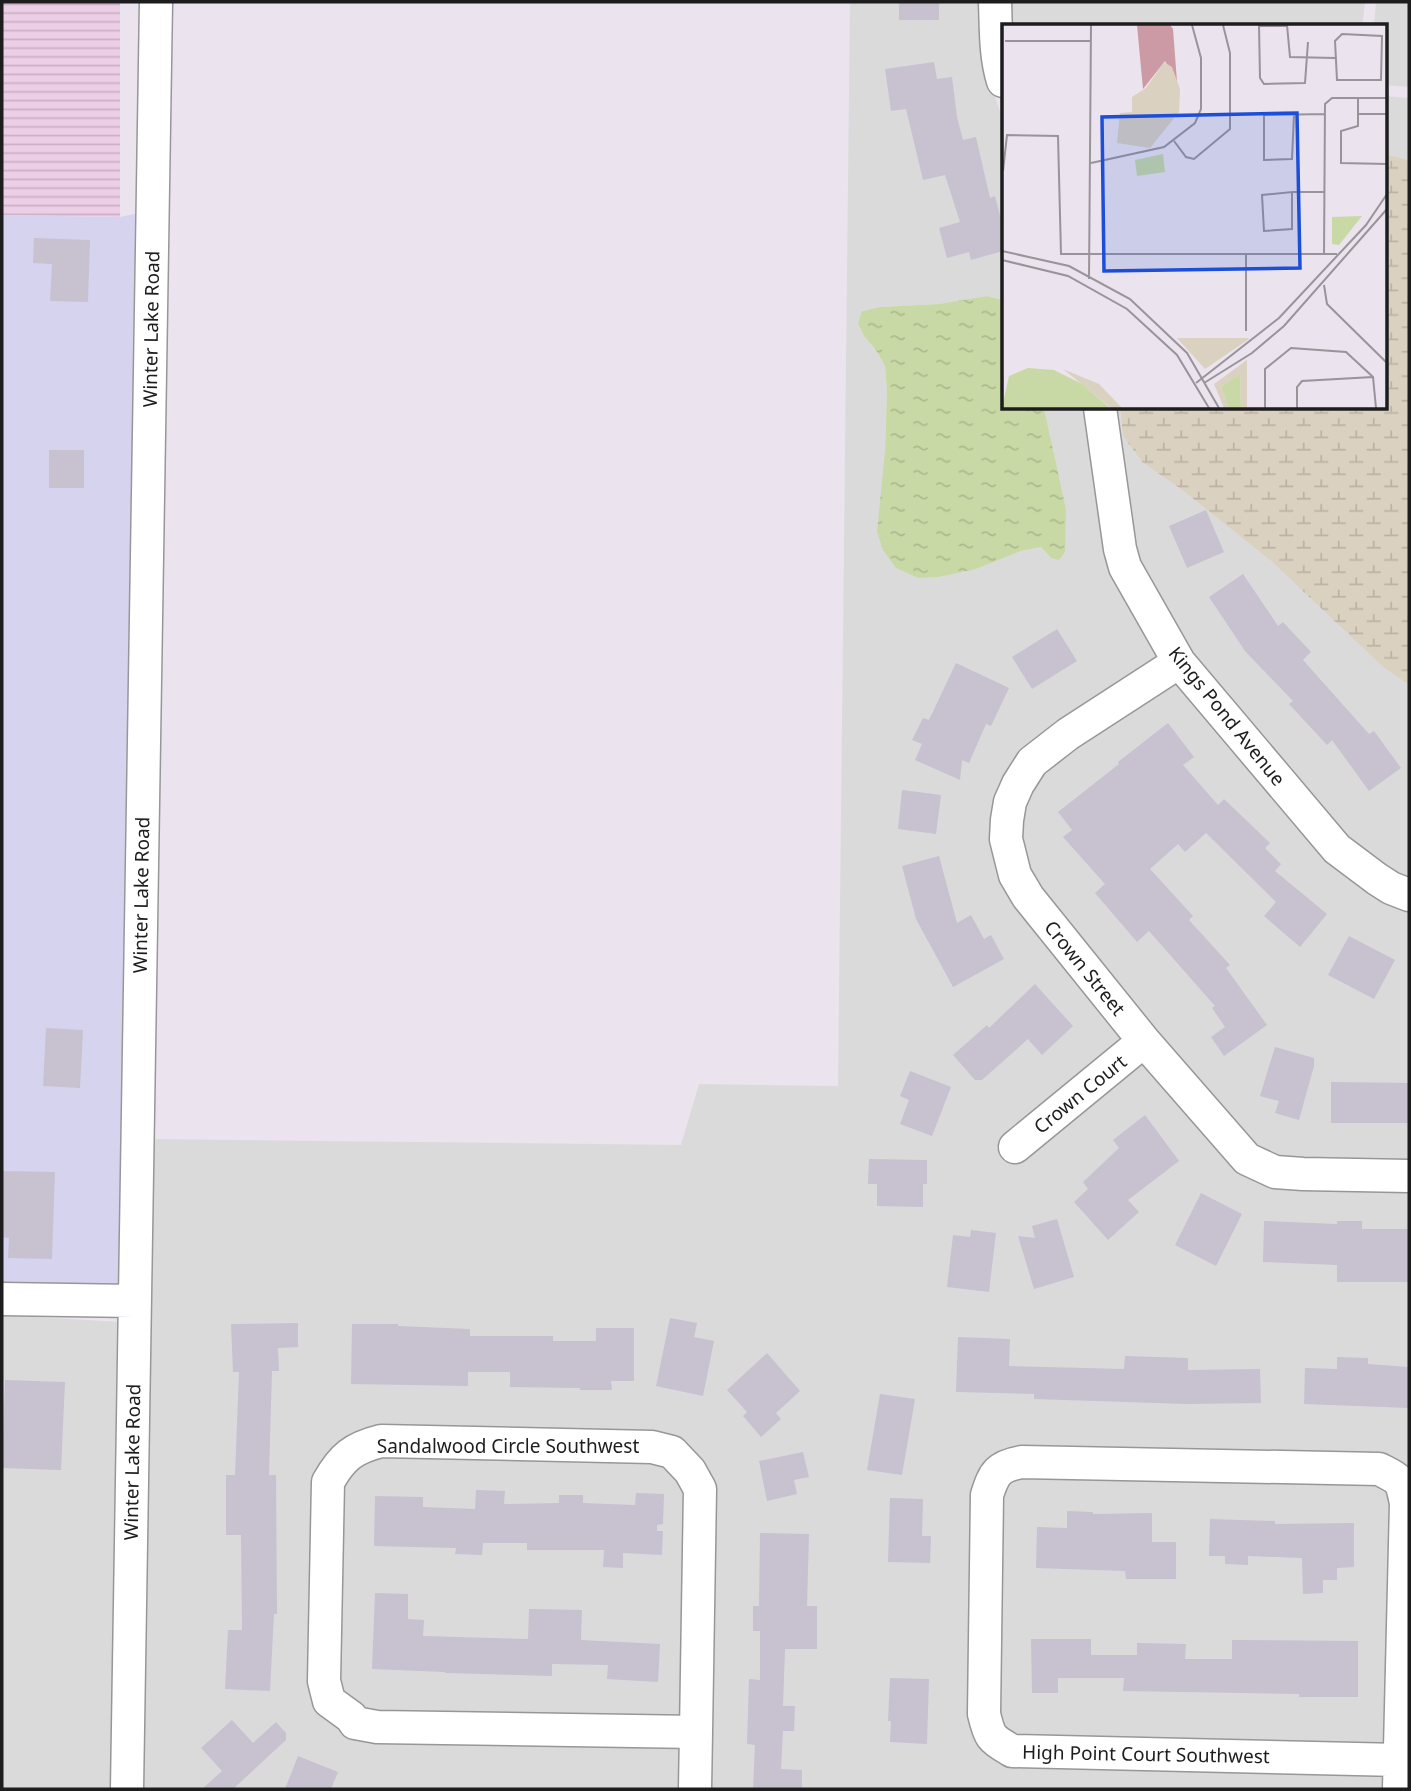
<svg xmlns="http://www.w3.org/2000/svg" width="1411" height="1791" font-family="'Noto Sans',sans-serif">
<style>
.residential{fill:#dadadb}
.commercial{fill:#d6d3ee}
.farmland{fill:url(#farmland-rules)}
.wetland{fill:url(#wetland-marsh)}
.water{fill:url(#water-ripples)}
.building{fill:#c8c1d0}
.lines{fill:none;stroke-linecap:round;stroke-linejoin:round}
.minor-casing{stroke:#979797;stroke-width:35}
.minor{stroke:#fff;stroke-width:32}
.labels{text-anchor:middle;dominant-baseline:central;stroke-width:6;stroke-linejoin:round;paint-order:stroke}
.street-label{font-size:19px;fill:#1d1d1d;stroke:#fff}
.inset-road{fill:none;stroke:#99949a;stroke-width:2}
.view{fill:#1d4ed8;fill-opacity:0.15;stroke:#1d4ed8;stroke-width:3.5}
.inset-edge{fill:none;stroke:#1d1d1d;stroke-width:3.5}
</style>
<defs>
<pattern id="farmland-rules" width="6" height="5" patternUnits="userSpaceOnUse" patternTransform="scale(1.75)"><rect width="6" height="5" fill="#eccfe7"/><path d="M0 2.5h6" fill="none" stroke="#cab1c6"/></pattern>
<pattern id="wetland-marsh" width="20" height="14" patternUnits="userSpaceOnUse" patternTransform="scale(1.75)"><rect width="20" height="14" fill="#dbd1c1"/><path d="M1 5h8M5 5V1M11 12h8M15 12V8" fill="none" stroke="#bcb3a5"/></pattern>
<pattern id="water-ripples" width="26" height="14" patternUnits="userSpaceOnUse" patternTransform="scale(1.75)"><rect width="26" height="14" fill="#c9d9a5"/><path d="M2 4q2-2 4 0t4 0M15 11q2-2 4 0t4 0" fill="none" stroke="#acba8e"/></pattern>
</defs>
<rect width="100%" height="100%" fill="#ebe3ed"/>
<!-- residential -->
<path class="residential" d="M850,2h131l6,72 16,46v180l-16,-4 -48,8 -59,3 -18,4 2,24 12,15 9,16 2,24 -2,61 91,118 45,-18 20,-4 10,11 15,-49 -22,-101h42l76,250 -169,162 133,220 -130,107 19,18 128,-106 93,107 173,22v281l-408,-15 -26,280 410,38v17h-676l5,-299 -38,-50 -351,19 -5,251 362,34 -1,45h-541l11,-650 530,6 18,-61 139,2z
M1008,2h357l-3,24h-352z
M1376,2h33v85l-24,-2v-59h-11z
M1385,96l24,2v62l-24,-6z
M1114,408h6l3,28 20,27 38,26 90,72 112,106 26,18v197l-62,-41 -156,-185 -53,-93z
M1177,679l232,229v256l-130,-4 -23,-11 -93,-106 -123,-153 -12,-20 -8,-32 3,-32 20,-36z
M2,1315l118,7 -7,467h-111z
M383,1454l281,8 22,30 -4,228 -319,-8 -22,-18 -3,-15 4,-194 26,-28z
M1014,1475l362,6 11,6 5,17 -6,243 -369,-8 -14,-9 -5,-18 3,-215 5,-15z"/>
<!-- commercial -->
<path class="commercial" d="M139,213l-18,1076 -119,-2v-1072l118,2z"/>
<!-- farmland -->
<path class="farmland" d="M2,2h118v215l-118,-2z"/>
<!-- wetland -->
<path class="wetland" d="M1385,154l24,6v525l-26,-18 -112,-106 -90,-72 -38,-26 -20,-27 -3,-28h265z"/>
<!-- water -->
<path class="water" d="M987,296l16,4v108h41l22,101 -1,43 -6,8 -8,-2 -10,-11 -20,4 -45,18 -38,8 -20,1 -22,-10 -13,-18 -6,-18 8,-81 2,-61 -2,-24 -9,-16 -12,-14 -6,-13 4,-12 18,-4 59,-3z"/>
<!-- building -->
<path class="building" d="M899,2h40v18h-40z
M934,62l3,17 15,-2 5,40 6,23 13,-3 14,61 5,-2 8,31v24l-32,9 -2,-8 -22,6 -8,-30 21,-6 -15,-47 -22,5 -17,-71 -15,2 -6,-42z
M34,238l56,2 -2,62 -38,-1 2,-37 -19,-1z
M49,450h35v38h-35z
M1206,510l18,42 -37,16 -18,-42z
M1243,574l35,52 5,-4 28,30 -8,8 66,74 5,-3 27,37 -32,23 -37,-51 -5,5 -38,-41 4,-3 -48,-50 -36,-54z
M1057,629l20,32 -45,28 -20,-32z
M956,663l53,25 -18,38 -5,-2 -17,39 -7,-3 -2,20 -45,-20 7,-16 -10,-4 11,-22 6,2z
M1168,723l26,34 -11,8 35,40 6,-6 46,44 -5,5 16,16 -6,7 52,43 -27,33 -36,-31 12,-14 -70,-69 -21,19 -7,-8 -28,25 43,47 -4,4 41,45 -4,3 41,57 -43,31 -13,-19 14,-10 -13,-19 3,-2 -66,-75 -12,11 -42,-49 10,-9 -42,-47 9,-7 -14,-18 61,-48 -1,-2z
M902,790l39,5 -5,39 -38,-5z
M939,856l18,67 14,-8 13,24 7,-4 13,24 -51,28 -37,-68 -14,-53z
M1349,936l46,24 -21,39 -46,-24z
M1035,984l38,42 -31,29 -14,-16 -46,41h-7l-22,-25 34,-30 2,3z
M46,1028l37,2 -3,58 -37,-2z
M1275,1047l39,11v8l-15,54 -24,-7 4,-12 -19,-5z
M910,1071l41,16 -19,49 -32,-12 9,-24 -9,-4z
M1331,1082l78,1v40h-78z
M1145,1115l34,46 -51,39 11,12 -31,28 -34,-38 14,-13 -5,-7 36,-34 -6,-8z
M869,1159l58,1v24h-4v23l-46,-1v-22h-9z
M2,1171l53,1 -3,87 -44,-1 1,-20 -7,-1z
M1201,1193l41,21 -26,52 -41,-21z
M1057,1219l17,58 -40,12 -16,-53 17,2 -3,-12z
M1264,1221l73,3v-3h25v8h47v53h-72v-17l-74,-3z
M971,1230l25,3 -7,59 -42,-5 6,-52 17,2z
M670,1318l27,5 -3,14 20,4 -11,55 -47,-10z
M298,1323v24l-20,1 1,23h-7l-3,104h7l1,139h-3l-4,77 -45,-2 3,-59h14l-1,-95h-15v-60h9l4,-103h-6l-2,-48z
M352,1324h46v2l72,3v7h83v5h43v-13h38v53h-23l1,9h-32v-2l-70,-1v-15h-42v14l-117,-2z
M958,1337l52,2 -1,27 115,3 1,-13 63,2v12l72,-1 1,34 -74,1 -153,-5v-5l-78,-2z
M767,1353l33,38 -24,22 5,6 -20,18 -18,-21 4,-4 -20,-22z
M1337,1357l31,1v6l41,3v41l-105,-4 1,-36 32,1z
M5,1380l60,2 -4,88 -59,-2z
M880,1394l35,5 -13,76 -35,-5z
M803,1452l6,25 -15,3 3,14 -30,7 -8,-40z
M476,1490l29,1 -1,13 55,-1v-8h24v8l52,2 1,-12 28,1 -1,30 -6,1v6h6l-1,24 -39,-2v15l-20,-1 1,-17h-77v-7h-44l-1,12 -27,-1 1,-6 -82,-2 1,-50 48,1v10l52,2z
M890,1498l33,1 -1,37h9l-1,27 -42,-1z
M1067,1511l26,1v2l59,-1v29h24v37h-50l-1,-8 -89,-3 1,-41 30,1z
M1210,1519l65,2v3l79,-1v44l-17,1v12h-14v13l-20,1 -1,-36 -54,-2v9l-23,-1v-8h-16z
M760,1533l49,1 -2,72h10v43h-32l-2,57h12l-1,25h-11l-2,38 21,1v19h-49l2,-44 -8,-1 2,-65 11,1v-49h-7v-25h6z
M375,1593l33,1v25l16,1 -1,16 105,3 1,-30 53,1 -1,30 79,4 -2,38 -51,-3 1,-14 -56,-1v12l-107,-3v-1l-73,-3z
M1031,1639h60v16h46v-12l49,1 -1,15h47v-19l126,1v56h-59v-3l-176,-3 1,-13h-66v15h-26z
M890,1678l39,1 -2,65 -37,-2 1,-21h-3z
M232,1720l21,23 23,-21 10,11v7l-53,49h-31l20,-18 -21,-23z
M298,1756l40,16 -7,17h-46z"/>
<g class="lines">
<!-- minor casing -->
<g class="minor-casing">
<path id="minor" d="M995,2c1,25 0,54 8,79
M1100,408l20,141 5,18 54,95 158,187 40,30 14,9 18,7
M1179,662l-111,72 -36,28 -14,22 -8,18 -3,18 -1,19 9,36 13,22 116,144 103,118 28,13 28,2 106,2
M1015,1147l129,-106
M2,1299l132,2
M381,1441l271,6 20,5 18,19 10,18 -4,243 -319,-5 -22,-4 -4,-6 -22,-16 -5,-20 4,-199c14,-25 25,-34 53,-41z
M1399,1760l-387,-9c-21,-13 -22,-12 -28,-37l3,-219c7,-22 11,-29 35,-33l357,7c22,11 22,10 27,34l-7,286
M127,1789l29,-1787
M695,1789l1,-57"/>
</g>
<!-- minor -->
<use href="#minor" class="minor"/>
</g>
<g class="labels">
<!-- street labels -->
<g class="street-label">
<text transform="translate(151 329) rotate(-89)">Winter Lake Road</text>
<text transform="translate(1227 716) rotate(51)">Kings Pond Avenue</text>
<text transform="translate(141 895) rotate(-89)">Winter Lake Road</text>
<text transform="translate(1085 968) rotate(51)">Crown Street</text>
<text transform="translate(1080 1094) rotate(-39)">Crown Court</text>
<text x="508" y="1446">Sandalwood Circle Southwest</text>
<text transform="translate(132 1462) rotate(-89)">Winter Lake Road</text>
<text transform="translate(1146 1754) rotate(1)">High Point Court Southwest</text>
</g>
</g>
<!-- overview -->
<g transform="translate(1002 24)">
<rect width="385" height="385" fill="#ebe3ed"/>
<path d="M135,1h33l3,4 4,53 -12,-21 -22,28z" fill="#cb9aa4"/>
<path d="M162,38l8,5 8,22 -1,23 -29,36 -33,-5 3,-30 12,-1v-15l14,-9zM175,314h71l1,1 -44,30zM245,336v48h-6l-1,-34 -19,13 8,21h-5l-10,-24zM61,345l36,15 23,24h-11z" fill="#dbd1c1"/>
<path d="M161,130l2,18 -28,4 -2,-16zM360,192l-23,29 -7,-1v-27zM26,344l26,2 28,14 28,24h-108l7,-32zM238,350l1,34h-12l-8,-21z" fill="#c9d9a5"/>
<path class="inset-road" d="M257,1l1,53 4,6 41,-1 3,-41M285,1l3,32 45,1M257,2h28M340,10l40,2 -1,44h-44l-2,-39zM3,17h86M356,74v28l-17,5v32l46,1M357,90h28M292,91l-2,44 -28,1v-45l60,-1M172,117l12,16 8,2 36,-30v-76l-7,-28M89,139l73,-16 31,-24 6,-14v-51l-9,-33M1,147l4,-36 51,1 3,118h276M290,168v37l-28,2 -2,-36zM290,168h32M0,227l67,15 61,33 57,54 32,55M322,230l1,-150 7,-6h55M0,236l66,16 59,33 50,46 32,53M87,255l2,-254M322,261l3,19 60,59M244,307v-77M194,359l83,-65 87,-93 21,-31M202,359l48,-30 32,-27 103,-117M263,384v-39l26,-21 55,4 27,25 3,31M295,384v-21l5,-6 71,-4"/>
<path class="view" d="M295,89l3,155 -196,3 -2,-154z"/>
<rect width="385" height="385" class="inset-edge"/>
</g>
<!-- border -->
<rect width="1411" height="1791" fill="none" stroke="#1d1d1d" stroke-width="7"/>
</svg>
